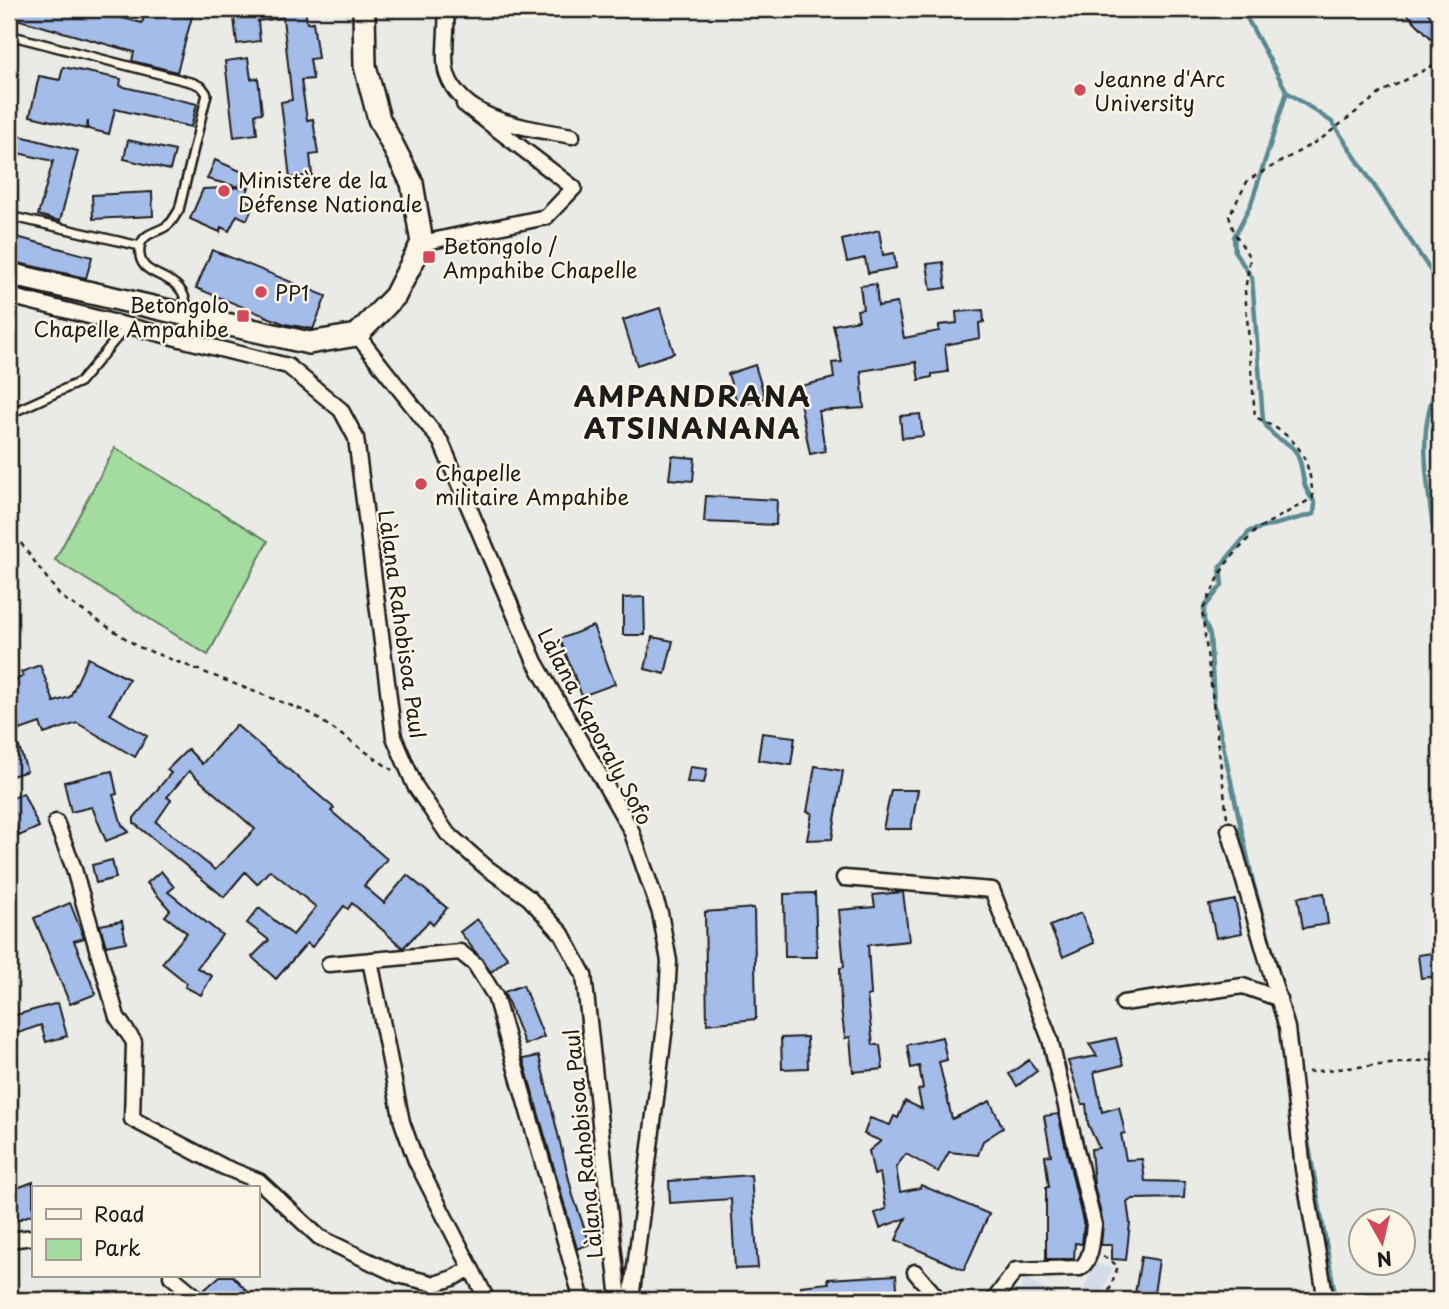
<svg xmlns="http://www.w3.org/2000/svg" width="1449" height="1309" font-family="'Playpen Sans',sans-serif">
<style>
.built{fill:#d5dce7}
.green{fill:#a4db9f;stroke:#607c5e;stroke-width:2}
.lines{fill:none;stroke-linecap:round;stroke-linejoin:round}
.stream{stroke:#5a8a90;stroke-width:4.5}
.building{fill:#a4bce9;stroke:#1c1c1c;stroke-width:2;fill-rule:evenodd}
.lane-casing{stroke:#1c1c1c;stroke-width:12}
.street-casing{stroke:#1c1c1c;stroke-width:19}
.secondary-casing{stroke:#1c1c1c;stroke-width:26}
.path{stroke:#1c1c1c;stroke-width:2.5;stroke-dasharray:5 5;stroke-linecap:butt}
.lane{stroke:#fcf5e5;stroke-width:7}
.street{stroke:#fcf5e5;stroke-width:14}
.secondary{stroke:#fcf5e5;stroke-width:21}
.poi-dot{fill:#d1495b;stroke:#fcf5e5;stroke-width:2.5}
.labels{text-anchor:middle;dominant-baseline:central;stroke-width:5;stroke-linejoin:round;paint-order:stroke}
.poi-label{font-size:21px;fill:#1c1c1c;stroke:#fcf5e5;text-anchor:start}
.street-label{font-size:21px;fill:#1c1c1c;stroke:#fcf5e5}
.district-label{font-size:28px;font-weight:bold;letter-spacing:2px;fill:#1c1c1c;stroke:#fcf5e5}
</style>
<rect width="100%" height="100%" fill="#eaeae6"/>
<filter id="ink" filterUnits="userSpaceOnUse"><feTurbulence type="fractalNoise" baseFrequency=".0143" numOctaves="2"/><feDisplacementMap in="SourceGraphic" scale="14" xChannelSelector="R" yChannelSelector="G"/><feConvolveMatrix kernelMatrix="1 2 1 2 8 2 1 2 1" color-interpolation-filters="sRGB"/></filter>
<g filter="url(#ink)">
<!-- built -->
<path class="built" d="M1094,1263l18,5 -12,32h-20z
M1025,1278l41,22h-49z"/>
<!-- green -->
<path class="green" d="M115,448l153,93 -60,114 -153,-95z"/>
<g class="lines">
<!-- stream -->
<path class="stream" d="M1242,9l45,83 45,30 108,163
M1440,381c-26,46 -11,111 -5,161l5,14
M1286,999l-33,-117 -39,-178 -4,-69 -6,-15v-12l18,-23 -2,-18 30,-36 64,-17 1,-11c-18,-22 -8,-34 -20,-52 -10,-14 -19,-6 -32,-31l-11,-142 -17,-26 -1,-15 17,-33 36,-112
M1304,1119l32,181"/>
</g>
<!-- building -->
<path class="building" d="M9,9h49l27,7 2,-7 55,14 4,-14h48l-17,63 -45,-11 2,-9 -125,-35z
M233,9h72l2,14 6,-1 5,36 -8,1 3,20 -12,1 6,40 6,-1 5,35 -8,1 2,20 -22,3 -9,-76 11,-2 -9,-82 -25,3 2,20 -23,3z
M1402,9h22l16,17v21z
M248,58l3,21 7,-1 4,35 -7,1 2,20 -23,3 -9,-76z
M63,67l58,12 -1,7 77,18 -6,23 -76,-18 -6,25 -21,-5v-8l-2,8 -56,-13 9,-40 21,4z
M9,133l69,18 -18,70 -22,-6 15,-54 -44,-10z
M128,140l47,11 -5,19 -46,-11z
M215,160l30,13 -6,14 -32,-8z
M249,187l-5,12 10,5 -7,16 -10,-5 -8,16 -8,-4 -1,5 -30,-13 13,-30z
M152,192l1,24 -60,3 -1,-24z
M879,230l4,25 11,-2 2,15 -28,5 -3,-15 -18,4 -5,-22z
M9,235l83,22 -6,21 -77,-17z
M212,250l114,46 -13,33 -28,-5 -89,-36z
M943,262l3,26 -15,2 -4,-26z
M876,284l2,22 19,-3 7,35 35,-7v-6l18,-2 -1,-11 27,-2 1,12 -5,1 1,15 -35,7 3,27 -16,2v3l-13,3 -3,-18 -55,9 3,37 -45,3 6,40 -15,3 -13,-67 37,-9 -2,-15 10,-1 -9,-37 26,-5 -2,-10 6,-1 -3,-23z
M660,308l14,45 -37,12 -14,-45z
M755,365l10,33 -27,8 -10,-32z
M920,414l3,22 -21,2 -2,-22z
M672,456l23,2 -2,23 -24,-2z
M706,496l71,4 -1,25 -72,-3z
M644,597l1,38h-22v-37z
M593,626l22,58 -33,12 -22,-57z
M652,637l21,4 -8,33 -20,-5z
M88,658l41,21 -19,35 37,22 -12,21 -58,-34 -33,11 -4,-11 -20,7 -6,-19 -5,2v-29l14,-8 -2,-4 19,-7 14,37 16,-5z
M236,725l98,83 -3,3 56,48 -23,27 20,17 23,-28 40,33 -14,17 -4,-4 -26,27 -51,-45 -4,6 -4,-3 -32,41 -5,-4 -31,36 -24,-22 17,-17 -22,-17 12,-15 34,27 23,-28 -46,-37 -13,14 -12,-12 -21,25 -90,-74v-5l37,-45 -4,-3 21,-21 14,15zM189,771l66,58 -40,41 -59,-48 15,-22 -4,-3z
M762,733l33,4 -4,28 -33,-5z
M19,747l8,24 -18,6v-27z
M815,766l28,5 -11,68 -25,1 5,-27 -5,-1z
M690,767l17,2 -3,14 -17,-1z
M112,771l5,23 -4,1 9,30 7,7 -23,9 -14,-34 -21,5 -7,-30z
M891,790h27l-7,39h-28z
M23,793l16,34 -20,9 -10,-23v-13z
M112,860l4,18 -20,5 -4,-18z
M161,871l13,16 -6,5 54,43 -25,33 15,8 -11,19 -16,-8 2,-4 -25,-20 25,-30 -22,-17 5,-6 -23,-27z
M903,892l6,49 -41,4 3,50 -4,1 6,49h7l3,24 -30,3 -3,-35 -5,1 -4,-29 -1,-41 4,-1 -5,-57 36,-3 -2,-12z
M815,893l2,64h-32l-1,-63z
M1324,893l4,31 -25,4 -5,-31z
M1235,900l7,33 -26,5 -7,-33z
M70,903l14,35 -10,3 22,53 -26,10 -36,-86z
M754,908l2,111 -49,5 -2,-112z
M1081,913l13,30 -31,14 -13,-31z
M477,919l31,39 -17,14 -31,-40z
M122,921l4,21 -20,4 -6,-21z
M1440,952v24l-19,2 -3,-23z
M523,985l21,52 -19,8 -21,-53z
M58,1003l9,33 -21,6 -5,-17 -32,11v-19z
M807,1037l1,31 -26,1 -1,-31z
M942,1037l5,23 -8,2 13,57 38,-18 13,27 -20,13 -5,14 -29,-3 -11,20 -32,-18 -10,13 4,25 20,-4 1,-3 68,29 -25,56 -68,-30 10,-22 -26,10 -5,-15 11,-4 -6,-36 -6,2 -5,-24 12,-10 -17,-7 6,-16 20,7 4,-9 4,2 7,-17 17,8 -4,-19 5,-2 -4,-22 -8,2 -4,-23z
M1116,1038l7,27 -29,7 8,40 17,-5 6,26 -4,1 5,26 16,-1 3,22 40,1 -1,16 -51,1 -6,3 3,21 -4,37 -14,-1v-14h-11l2,-22 -9,-38 -3,-36 8,-1 -11,-24 -2,-20h-4l-14,-43 29,-5 -8,-12z
M539,1056l34,140 17,48 -13,5 -54,-190z
M1029,1060l8,11 -20,15 -8,-12z
M1058,1114l26,112 -2,18 -7,-1 -1,16h-28v-72h3l-4,-31 6,-1 -7,-39z
M751,1175l7,93 -23,1 -4,-70 -61,4 -1,-22z
M33,1182v32l-24,9v-32z
M1141,1257l18,3 -6,40h-19z
M896,1275l2,25h-95l-2,-14 28,-3 -1,-4z
M220,1276h13l22,24h-46l-5,-10z"/>
<g class="lines">
<!-- lane casing -->
<g class="lane-casing">
<path id="lane" d="M9,35l185,48 8,4 5,7 -28,116c-3,4 -6,11 -10,14 -9,9 -26,7 -29,23 -5,38 48,19 47,66
M9,216l131,30
M9,414l71,-32 47,-56"/>
</g>
<!-- street casing -->
<g class="street-casing">
<path id="street" d="M446,9c2,18 -4,49 1,65 16,48 82,54 125,62
M422,243l124,-26 28,-29 -110,-84
M9,296l279,70 53,44 15,28 38,299 21,49 32,47 40,35 42,30 33,36 22,41 35,325
M357,335l84,107 94,220 96,168 29,83 9,48 -3,57 -35,282
M56,822l17,44 44,151 17,25 -2,77 92,48 35,14 60,56 79,38 37,9 18,-6 18,-10 16,32
M1229,830l58,198 16,141 23,131
M844,878l148,12 58,149 44,186c-2,15 -2,35 -14,43l-64,2 -22,30
M370,960l32,162 14,39 55,107
M329,964l131,-12 15,12 20,32 87,304
M1123,1003l120,-17 37,13
M9,1240l24,-3
M915,1272l24,28
M171,1276l29,24"/>
</g>
<!-- secondary casing -->
<g class="secondary-casing">
<path id="secondary" d="M9,274l300,69 48,-8 38,-39 27,-53 -10,-60 -33,-64 -14,-53 -1,-57"/>
</g>
<!-- path -->
<path class="path" d="M9,527l51,69 79,51 171,66 82,57
M1227,817l-25,-206 23,-46 32,-36 56,-31c-4,-46 -17,-62 -58,-81l-10,-126 5,-33 -16,-26 -5,-16 19,-36 73,-41 61,-47 58,-30
M1308,1072l132,-13
M1103,1256l15,10 -12,34"/>
<!-- lane -->
<use href="#lane" class="lane"/>
<!-- street -->
<use href="#street" class="street"/>
<!-- secondary -->
<use href="#secondary" class="secondary"/>
</g>
</g>
<!-- markers -->
<g class="poi-dot">
<circle cx="1080" cy="90" r="7"/>
<circle cx="224" cy="191" r="7"/>
<rect x="422" y="250" width="14" height="14" rx="3.5"/>
<circle cx="261" cy="292" r="7"/>
<rect x="236" y="309" width="14" height="14" rx="3.5"/>
<circle cx="421" cy="484" r="7"/>
</g>
<g class="labels">
<!-- poi labels -->
<g class="poi-label">
<text x="1094" y="78">Jeanne d'Arc<tspan x="1094" dy="24">University</tspan></text>
<text x="238" y="179">Ministère de la<tspan x="238" dy="24">Défense Nationale</tspan></text>
<text x="443" y="245">Betongolo /<tspan x="443" dy="24">Ampahibe Chapelle</tspan></text>
<text x="275" y="292">PP1</text>
<text x="229" y="304" text-anchor="end">Betongolo<tspan x="229" dy="24">Chapelle Ampahibe</tspan></text>
<text x="435" y="472">Chapelle<tspan x="435" dy="24">militaire Ampahibe</tspan></text>
</g>
<!-- street labels -->
<g class="street-label">
<text transform="translate(403 624) rotate(82)">Làlana Rahobisoa Paul</text>
<text transform="translate(596 726) rotate(62)">Làlana Kaporaly Sofo</text>
<text transform="translate(582 1144) rotate(-96)">Làlana Rahobisoa Paul</text>
</g>
<!-- district labels -->
<g class="district-label">
<text x="693" y="395">AMPANDRANA<tspan x="693" dy="32">ATSINANANA</tspan></text>
</g>
</g>
<!-- margin -->
<rect width="1449" height="1309" fill="none" stroke="#fcf5e5" stroke-width="35"/>
<rect x="18" y="18" width="1414" height="1274" fill="none" stroke="#1c1c1c" stroke-width="2.5" filter="url(#ink)"/>
<!-- legend -->
<rect x="32" y="1186" width="228" height="91" fill="#fcf5e5" stroke="#a29e95" stroke-width="2"/>
<rect x="46" y="1209" width="35" height="10" fill="#fcf5e5" stroke="#a29e95" stroke-width="2"/>
<text x="94" y="1222" font-size="21" fill="#1c1c1c">Road</text>
<rect x="46" y="1239" width="35" height="21" fill="#a4db9f" stroke="#a29e95" stroke-width="2"/>
<text x="94" y="1256" font-size="21" fill="#1c1c1c">Park</text>
<!-- north arrow -->
<g transform="translate(1382 1242) rotate(172)"><circle r="33" fill="#fcf5e5" stroke="#a29e95" stroke-width="2"/>
<path d="M0-5L12 26L0 18L-12 26Z" fill="#d1495b"/>
<text y="-10" font-size="19" font-weight="bold" text-anchor="middle" fill="#1c1c1c">N</text>
</g>
</svg>
